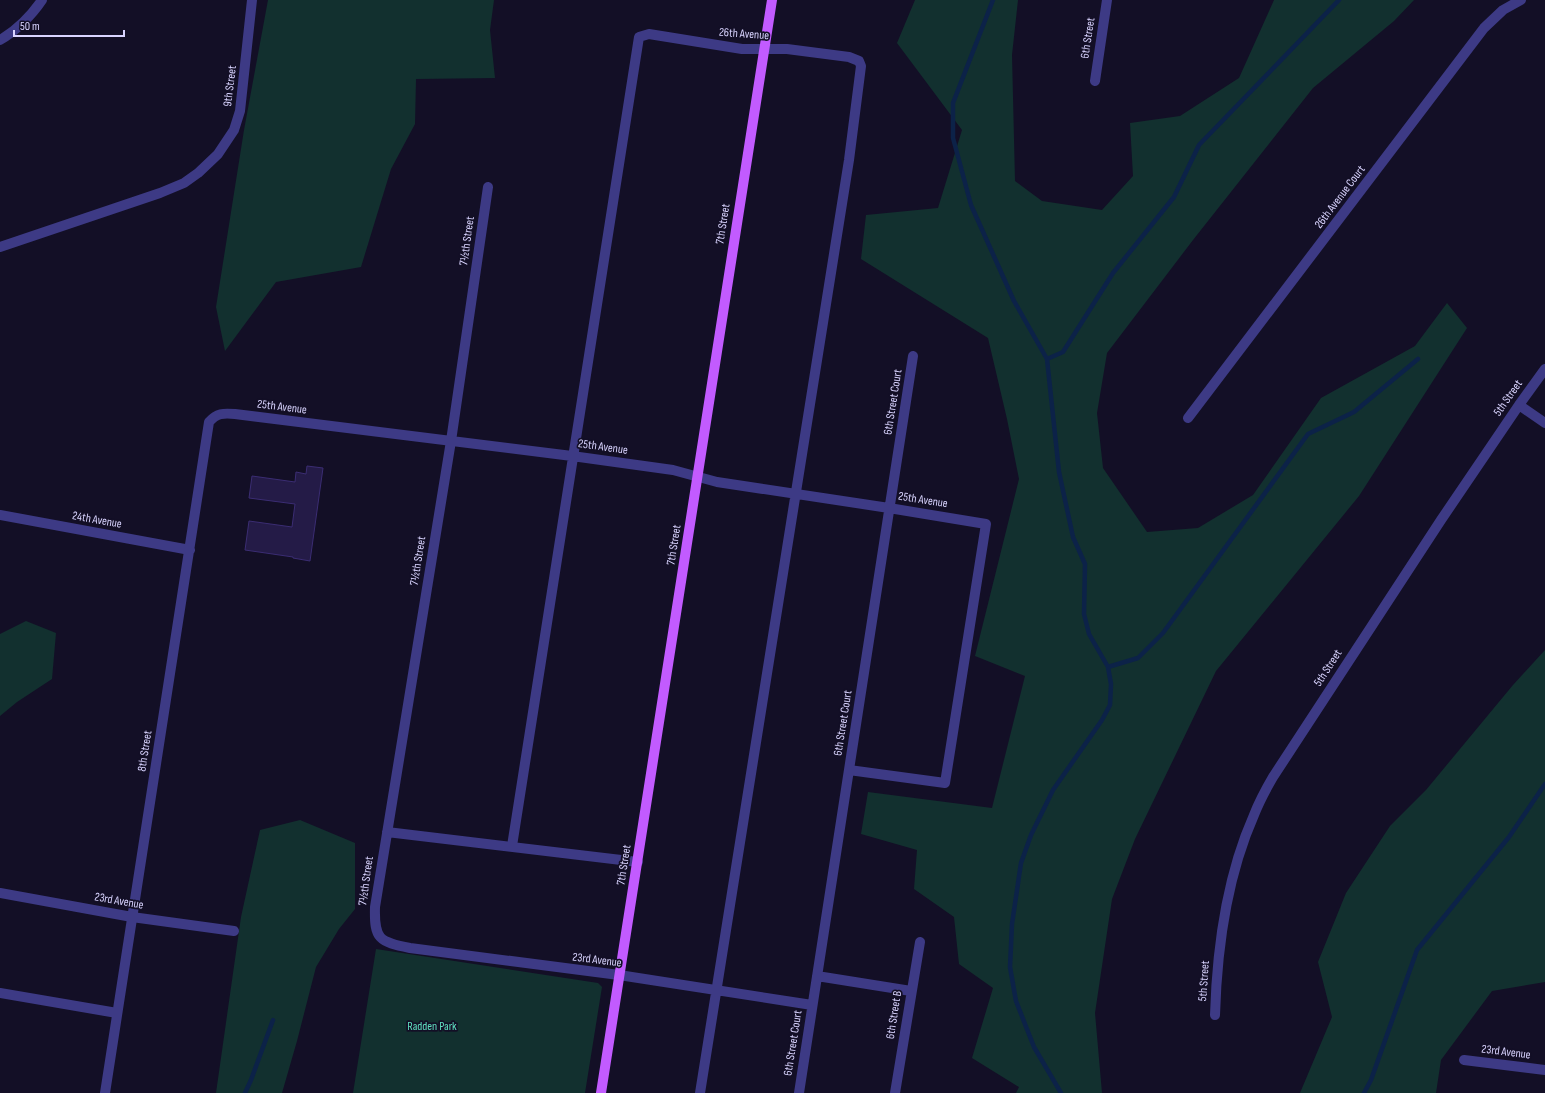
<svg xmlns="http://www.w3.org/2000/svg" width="1545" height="1093" font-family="'Sofia Sans Condensed',sans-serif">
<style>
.green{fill:#12302f}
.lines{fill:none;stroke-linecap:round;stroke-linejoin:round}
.stream{stroke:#0c2248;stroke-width:4.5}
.building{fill:#241b47;stroke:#3b2d73}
.minor{stroke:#3d3a85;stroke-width:10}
.major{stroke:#c25bff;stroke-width:10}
.labels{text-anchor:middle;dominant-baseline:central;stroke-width:3.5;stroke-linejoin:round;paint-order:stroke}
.street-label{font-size:12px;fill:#d9d4ff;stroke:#130f26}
.park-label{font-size:12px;fill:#5fe0c0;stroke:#130f26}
</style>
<rect width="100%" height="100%" fill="#130f26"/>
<!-- green -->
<path class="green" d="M268,0h226l-4,30 5,48 -79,1 -1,45 -24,45 -30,98 -85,15 -51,69 -9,-44 28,-177z
M915,0h103l-6,55 3,126 27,20 60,9 31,-34 -3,-53 50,-7 59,-38 35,-78h140l-20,21 -81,67 -120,152 -86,113 -10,60 6,55 44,64 51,-4 55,-33 68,-97 94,-52 32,-43 20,25 -108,168 -143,175 -81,168 -23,60 -17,114 7,80h-86l3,-6 -47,-29 21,-70 -34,-24 -5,-47 -40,-28 3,-39 -56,-16 7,-42 124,16 33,-132 -50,-20 44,-177 -12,-60 -19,-81 -127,-79 5,-44 72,-7 24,-78 -65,-87z
M26,621l30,12 -4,46 -35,23 -17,14v-82z
M1545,650v332l-53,9 -51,69 -5,33h-136l32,-76 -14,-55 28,-69 44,-67 36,-36 87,-105z
M300,820l55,23v66l-16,20 -23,38 -19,74 -15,52h-66l25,-176 19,-87z
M376,949l222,34 4,4 -17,106h-232z"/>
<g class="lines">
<!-- stream -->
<path class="stream" d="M993,0l-40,103v35l18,67 43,96 33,58 12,113 14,65 12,27 -1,50 5,20 19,33 3,17 -1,21 -8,15 -49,70 -22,45 -10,28 -9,61 -2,43 6,34 18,46 27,46
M1047,359l16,-7 50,-79 61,-76 25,-52 140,-145
M1108,667l30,-9 25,-25 145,-199 46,-22 64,-53
M245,1093l6,-13 22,-60
M1364,1093l7,-13 46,-130 92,-113 36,-53"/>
</g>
<!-- building -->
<path class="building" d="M307,466l16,2 -13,93 -17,-3v-1l-48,-7 4,-29 43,6 3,-23 -46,-6 3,-22 43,6 1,-10 10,2z"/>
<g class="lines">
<!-- minor -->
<path class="minor" d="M0,40c16,-9 32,-25 42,-40
M1095,81l12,-81
M488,187l-37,254 -76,466c-1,32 4,35 35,41l209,27 193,30
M0,247l160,-54 24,-10 14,-10 20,-19 16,-24 6,-19 12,-111
M1519,405l26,18
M1188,418l296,-390 19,-18 18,-10
M0,515l190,35
M387,832l251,30
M512,846l127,-809 10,-3 93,15h45l62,8 10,4 2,5 -12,94 -149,933
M0,893l132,24 102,14
M817,976l94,15
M0,993l117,20
M1215,1015c2,-68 11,-137 39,-200 5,-13 12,-26 19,-38l168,-257 78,-115 26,-36
M1464,1060l81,10
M105,1093l104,-671c8,-9 14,-9 26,-8l337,42 101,14 44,12 172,26 97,16 -41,259 -96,-13
M799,1093l114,-737
M895,1093l25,-151"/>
<!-- major -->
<path class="major" d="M601,1093l171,-1093"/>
</g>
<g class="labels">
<!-- street labels -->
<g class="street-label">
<text transform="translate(744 34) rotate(4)">26th Avenue</text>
<text transform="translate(1088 38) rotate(-81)">6th Street</text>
<text transform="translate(230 86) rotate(-83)">9th Street</text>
<text transform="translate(1340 197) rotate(-53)">26th Avenue Court</text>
<text transform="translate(723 224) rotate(-81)">7th Street</text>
<text transform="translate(467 241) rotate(-82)">7½th Street</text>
<text transform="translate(1508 398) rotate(-55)">5th Street</text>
<text transform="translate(893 402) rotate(-81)">6th Street Court</text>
<text transform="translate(282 407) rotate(7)">25th Avenue</text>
<text transform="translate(603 447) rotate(8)">25th Avenue</text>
<text transform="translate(923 500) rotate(9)">25th Avenue</text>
<text transform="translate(97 520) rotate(10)">24th Avenue</text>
<text transform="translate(674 545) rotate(-81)">7th Street</text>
<text transform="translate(418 561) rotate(-81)">7½th Street</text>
<text transform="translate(1328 668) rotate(-57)">5th Street</text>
<text transform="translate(843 723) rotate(-81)">6th Street Court</text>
<text transform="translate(145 751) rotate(-81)">8th Street</text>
<text transform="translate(624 865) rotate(-81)">7th Street</text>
<text transform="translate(366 881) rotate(-82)">7½th Street</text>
<text transform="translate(119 901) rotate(10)">23rd Avenue</text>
<text transform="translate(597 960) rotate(7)">23rd Avenue</text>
<text transform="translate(1204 981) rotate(-86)">5th Street</text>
<text transform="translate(894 1015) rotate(-81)">6th Street B</text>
<text transform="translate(793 1043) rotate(-81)">6th Street Court</text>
<text transform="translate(1506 1052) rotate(7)">23rd Avenue</text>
</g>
<!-- park labels -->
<g class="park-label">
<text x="432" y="1026">Radden Park</text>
</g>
</g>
<!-- scale -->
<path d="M14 30v6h110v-6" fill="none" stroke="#d9d4ff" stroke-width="2"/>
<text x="20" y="30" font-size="12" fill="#d9d4ff" stroke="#130f26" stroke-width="3" paint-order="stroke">50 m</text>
</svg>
